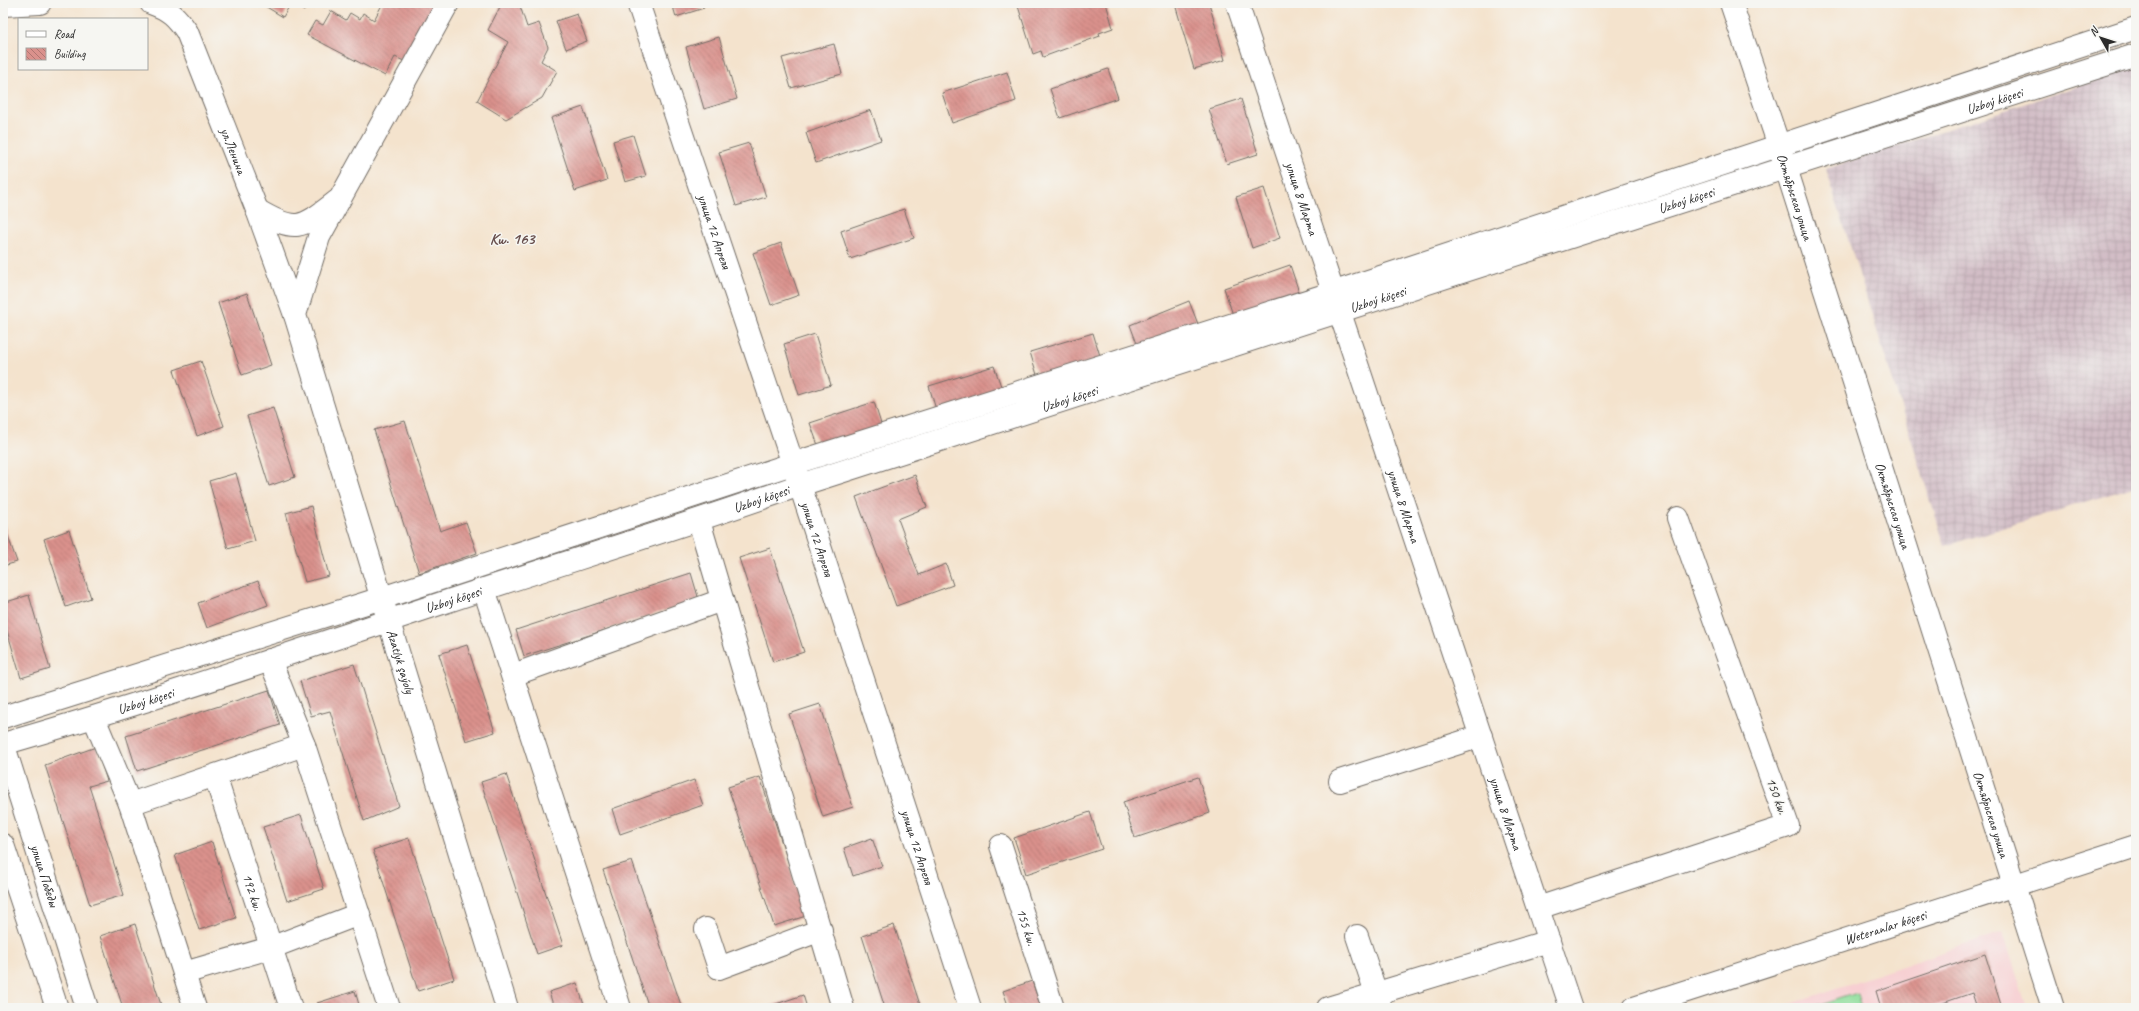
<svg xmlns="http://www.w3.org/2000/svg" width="2139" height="1011" font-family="Caveat,sans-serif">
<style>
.built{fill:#f7cfd2}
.industrial{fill:url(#industrial-grid)}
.green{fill:#90de9c;stroke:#5e8464}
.building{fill:url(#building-back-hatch)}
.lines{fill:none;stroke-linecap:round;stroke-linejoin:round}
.minor-casing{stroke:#716b64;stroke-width:24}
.major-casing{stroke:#716b64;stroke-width:24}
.minor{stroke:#fff;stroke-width:22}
.major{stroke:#fff;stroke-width:22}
.labels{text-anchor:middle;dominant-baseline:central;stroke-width:3;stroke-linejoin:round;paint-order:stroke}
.street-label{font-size:14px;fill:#2b2b2b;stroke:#f6f6f2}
.quarter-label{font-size:16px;font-weight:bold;fill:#684f4d;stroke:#f6f6f2}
</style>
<defs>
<pattern id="industrial-grid" width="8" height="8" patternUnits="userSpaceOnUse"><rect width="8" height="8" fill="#d2bdc6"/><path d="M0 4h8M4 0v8" fill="none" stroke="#b4a3aa"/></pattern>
<pattern id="building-back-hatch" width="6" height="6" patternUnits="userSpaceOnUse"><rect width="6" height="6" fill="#da918c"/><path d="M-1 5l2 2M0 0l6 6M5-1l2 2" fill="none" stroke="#b17773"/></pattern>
</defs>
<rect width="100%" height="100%" fill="#f6f6f2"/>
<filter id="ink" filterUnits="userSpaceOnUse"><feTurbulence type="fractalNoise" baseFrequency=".025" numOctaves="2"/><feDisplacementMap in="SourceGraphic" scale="8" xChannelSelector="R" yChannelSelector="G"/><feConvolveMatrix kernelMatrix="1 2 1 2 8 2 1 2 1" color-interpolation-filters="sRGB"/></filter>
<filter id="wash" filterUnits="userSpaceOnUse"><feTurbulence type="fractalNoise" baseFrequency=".012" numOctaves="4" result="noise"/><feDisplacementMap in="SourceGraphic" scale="16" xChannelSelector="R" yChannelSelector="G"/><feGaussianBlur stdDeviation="0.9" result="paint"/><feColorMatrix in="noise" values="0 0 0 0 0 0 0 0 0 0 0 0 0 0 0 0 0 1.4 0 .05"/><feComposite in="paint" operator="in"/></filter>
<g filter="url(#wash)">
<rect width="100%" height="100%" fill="#f4e3cd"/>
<!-- built -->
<path class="built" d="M2003,932l24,76h-249z"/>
<!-- industrial -->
<path class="industrial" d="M2136,67v419l-191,60 -119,-377z"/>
<!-- green -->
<path class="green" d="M1857,993l4,15h-49z"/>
<g id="blocks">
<!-- building -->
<path class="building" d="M260,3h48l-4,8 -13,-8 -8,14z
M383,3h52l-31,58 -9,-4 -10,19 -78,-41 8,-14 8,4 8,-14 15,9 4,-7 10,6 3,-6 11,7z
M502,3h17l8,24 12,-4 9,24 -7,14 16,10 -15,27 -36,21 -29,-18 31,-59 -20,-12z
M672,3h31l1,5 -28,9z
M1017,3h89l7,25 -14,5 1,3 -57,21 -2,-6 -8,3z
M1209,3l16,57 -31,9 -19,-65z
M577,14l10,27 -21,8 -10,-28z
M719,37l18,62 -33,10 -18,-62z
M834,44l8,30 -51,14 -9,-30z
M1108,69l10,29 -58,20 -10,-29z
M1007,72l9,29 -64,22 -10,-30z
M1241,99l17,55 -31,10 -18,-55z
M583,107l24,73 -32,11 -24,-73z
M871,110l10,30 -65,23 -10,-30z
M633,135l13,41 -21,6 -12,-41z
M749,143l17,54 -30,9 -17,-54z
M1264,188l16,50 -28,10 -16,-51z
M904,209l10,29 -64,21 -9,-28z
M781,243l18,52 -28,10 -18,-52z
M1290,265l10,30 -66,23 -10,-30z
M247,293l24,72 -29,10 -24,-72z
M1189,301l9,23 -59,25 -9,-24z
M1093,333l8,26 -63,19 -8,-26z
M815,334l16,51 -32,10 -15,-51z
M201,361l23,65 -27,10 -23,-66z
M994,366l9,26 -66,21 -8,-27z
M874,402l8,25 -63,21 -9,-25z
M273,408l22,69 -26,9 -22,-70z
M405,421l35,110 26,-9 11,31 -58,20 -45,-143z
M236,473l19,68 -27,8 -19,-68z
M915,475l12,32 -29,12 21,56 27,-11 7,21 -57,21 -40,-109z
M311,506l18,70 -24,6 -19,-69z
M3,522l14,40 -14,4z
M69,530l22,68 -25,9 -22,-68z
M770,548l34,104 -31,10 -34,-104z
M691,573l8,27 -175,56 -8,-26z
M258,581l10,24 -61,23 -9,-25z
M29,595l21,74 -29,9 -18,-61v-14z
M467,645l28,87 -29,9 -27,-87z
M354,664l45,142 -35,15 -34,-110 -19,5 -11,-35z
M269,690l11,35 -143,46 -11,-35z
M820,704l33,103 -30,10 -34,-103z
M96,747l11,34 -18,5 35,109 -34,10 -45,-140z
M506,774l57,171 -26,9 -56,-172z
M760,777l46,139 -32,10 -46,-139z
M1198,777l12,36 -75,25 -12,-36z
M694,780l9,25 -83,29 -8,-25z
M1090,812l12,37 -76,25 -12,-36z
M301,815l23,74 -37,12 -24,-74z
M409,838l45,141 -36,12 -45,-141z
M872,838l10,28 -29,10 -9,-28z
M212,842l24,76 -37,12 -24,-75z
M632,861l50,147h-33l-46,-138z
M135,924l27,84h-39l-23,-72z
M894,925l27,83h-36l-23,-72z
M1985,954l17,54h-25l-5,-15 -44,15h-47l-5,-17z
M1032,981l9,27h-32l-6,-17z
M577,983l8,25h-31l-5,-16z
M355,991l5,17h-41l-2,-5z
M803,995l4,13h-43z"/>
</g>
</g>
<g filter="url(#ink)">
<use href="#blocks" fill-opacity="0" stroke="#716b64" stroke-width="1"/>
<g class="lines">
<!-- minor casing -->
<g class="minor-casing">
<g id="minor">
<path id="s1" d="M151,3c18,6 26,14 36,29l70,178 38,105"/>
<path id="s2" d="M638,3l162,482 170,523"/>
<path id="s3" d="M1237,3l334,1005"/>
<path id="s4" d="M1731,3l48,143 274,862"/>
<path d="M3,5l37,-2"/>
<path d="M257,210c40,24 45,18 80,-9"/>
<path d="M699,521l144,487"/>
<path d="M484,589l136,419"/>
<path d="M270,660l34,85 85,263"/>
<path d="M513,675l209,-75"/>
<path d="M3,717l379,-119 410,-134 543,-172 801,-264"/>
<path d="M94,718l36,86 65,204"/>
<path id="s5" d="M3,743l84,265"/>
<path id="s6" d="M3,744c150,-43 297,-94 445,-143 117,-39 235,-74 352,-116l1336,-430"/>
<path id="s7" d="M215,776l76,232"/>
<path d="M1340,781l141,-45"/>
<path d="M130,804l174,-59"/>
<path d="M3,845l54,163"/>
<path id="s8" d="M1001,846l52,162"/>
<path d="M1538,908l250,-82 -110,-308"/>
<path d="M706,929l13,39 102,-38"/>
<path d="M1357,936l24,72"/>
<path d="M184,973l86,-25 89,-34"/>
<path d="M1328,1008l221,-67"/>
<path id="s9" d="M1634,1008l502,-162"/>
</g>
</g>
<!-- major casing -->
<g class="major-casing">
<g id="major">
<path id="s10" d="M448,3l-129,234 -24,78 212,693"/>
</g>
</g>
<!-- minor -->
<use href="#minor" class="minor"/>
<!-- major -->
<use href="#major" class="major"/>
</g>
</g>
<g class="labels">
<!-- street labels -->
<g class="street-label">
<text stroke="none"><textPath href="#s6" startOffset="2093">Uzboý köçesi</textPath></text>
<text stroke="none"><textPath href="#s1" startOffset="175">ул.Ленина</textPath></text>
<text stroke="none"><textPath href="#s4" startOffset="204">Октябрьская улица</textPath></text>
<text stroke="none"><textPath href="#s3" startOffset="206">улица 8 Марта</textPath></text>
<text stroke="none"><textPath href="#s6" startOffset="1769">Uzboý köçesi</textPath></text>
<text stroke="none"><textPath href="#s2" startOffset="241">улица 12 Апреля</textPath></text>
<text stroke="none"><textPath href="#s6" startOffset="1445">Uzboý köçesi</textPath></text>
<text stroke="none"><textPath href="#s6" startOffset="1121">Uzboý köçesi</textPath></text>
<text stroke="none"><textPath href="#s6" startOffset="797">Uzboý köçesi</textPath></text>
<text stroke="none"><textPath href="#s3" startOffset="530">улица 8 Марта</textPath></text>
<text stroke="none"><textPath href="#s4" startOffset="528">Октябрьская улица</textPath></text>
<text stroke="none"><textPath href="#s2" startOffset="565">улица 12 Апреля</textPath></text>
<text stroke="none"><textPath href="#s6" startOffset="473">Uzboý köçesi</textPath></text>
<text stroke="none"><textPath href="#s10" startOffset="711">Azatlyk şaýoly</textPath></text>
<text stroke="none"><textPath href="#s6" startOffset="149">Uzboý köçesi</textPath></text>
<text transform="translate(1777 796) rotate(70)">150 kw.</text>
<text stroke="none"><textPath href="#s3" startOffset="854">улица 8 Марта</textPath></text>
<text stroke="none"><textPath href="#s4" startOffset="852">Октябрьская улица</textPath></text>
<text stroke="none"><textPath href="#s2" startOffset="889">улица 12 Апреля</textPath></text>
<text stroke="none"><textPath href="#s5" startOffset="139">улица Победы</textPath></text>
<text stroke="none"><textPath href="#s7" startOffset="122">192 kw.</textPath></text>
<text stroke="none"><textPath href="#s8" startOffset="85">155 kw.</textPath></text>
<text stroke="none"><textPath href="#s9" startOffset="264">Weteranlar köçesi</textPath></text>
</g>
<!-- quarter labels -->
<g class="quarter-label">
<text x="512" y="239">Kw. 163</text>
</g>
</g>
<!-- margin -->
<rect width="2139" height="1011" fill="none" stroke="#f6f6f2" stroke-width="16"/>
<!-- legend -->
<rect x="18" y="18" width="130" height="52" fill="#f6f6f2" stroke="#a5a5a2"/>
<rect x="26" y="31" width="20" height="6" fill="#ffffff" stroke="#a5a5a2"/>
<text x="54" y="38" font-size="12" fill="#2b2b2b">Road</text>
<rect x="26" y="48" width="20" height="12" fill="url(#building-back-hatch)" stroke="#a5a5a2"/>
<text x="54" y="58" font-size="12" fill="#2b2b2b">Building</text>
<!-- north arrow -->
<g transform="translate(2101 38) rotate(309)" stroke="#f6f6f2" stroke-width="3" paint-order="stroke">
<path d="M0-3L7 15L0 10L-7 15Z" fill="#2b2b2b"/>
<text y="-6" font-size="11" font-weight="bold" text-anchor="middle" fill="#2b2b2b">N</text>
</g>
</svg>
